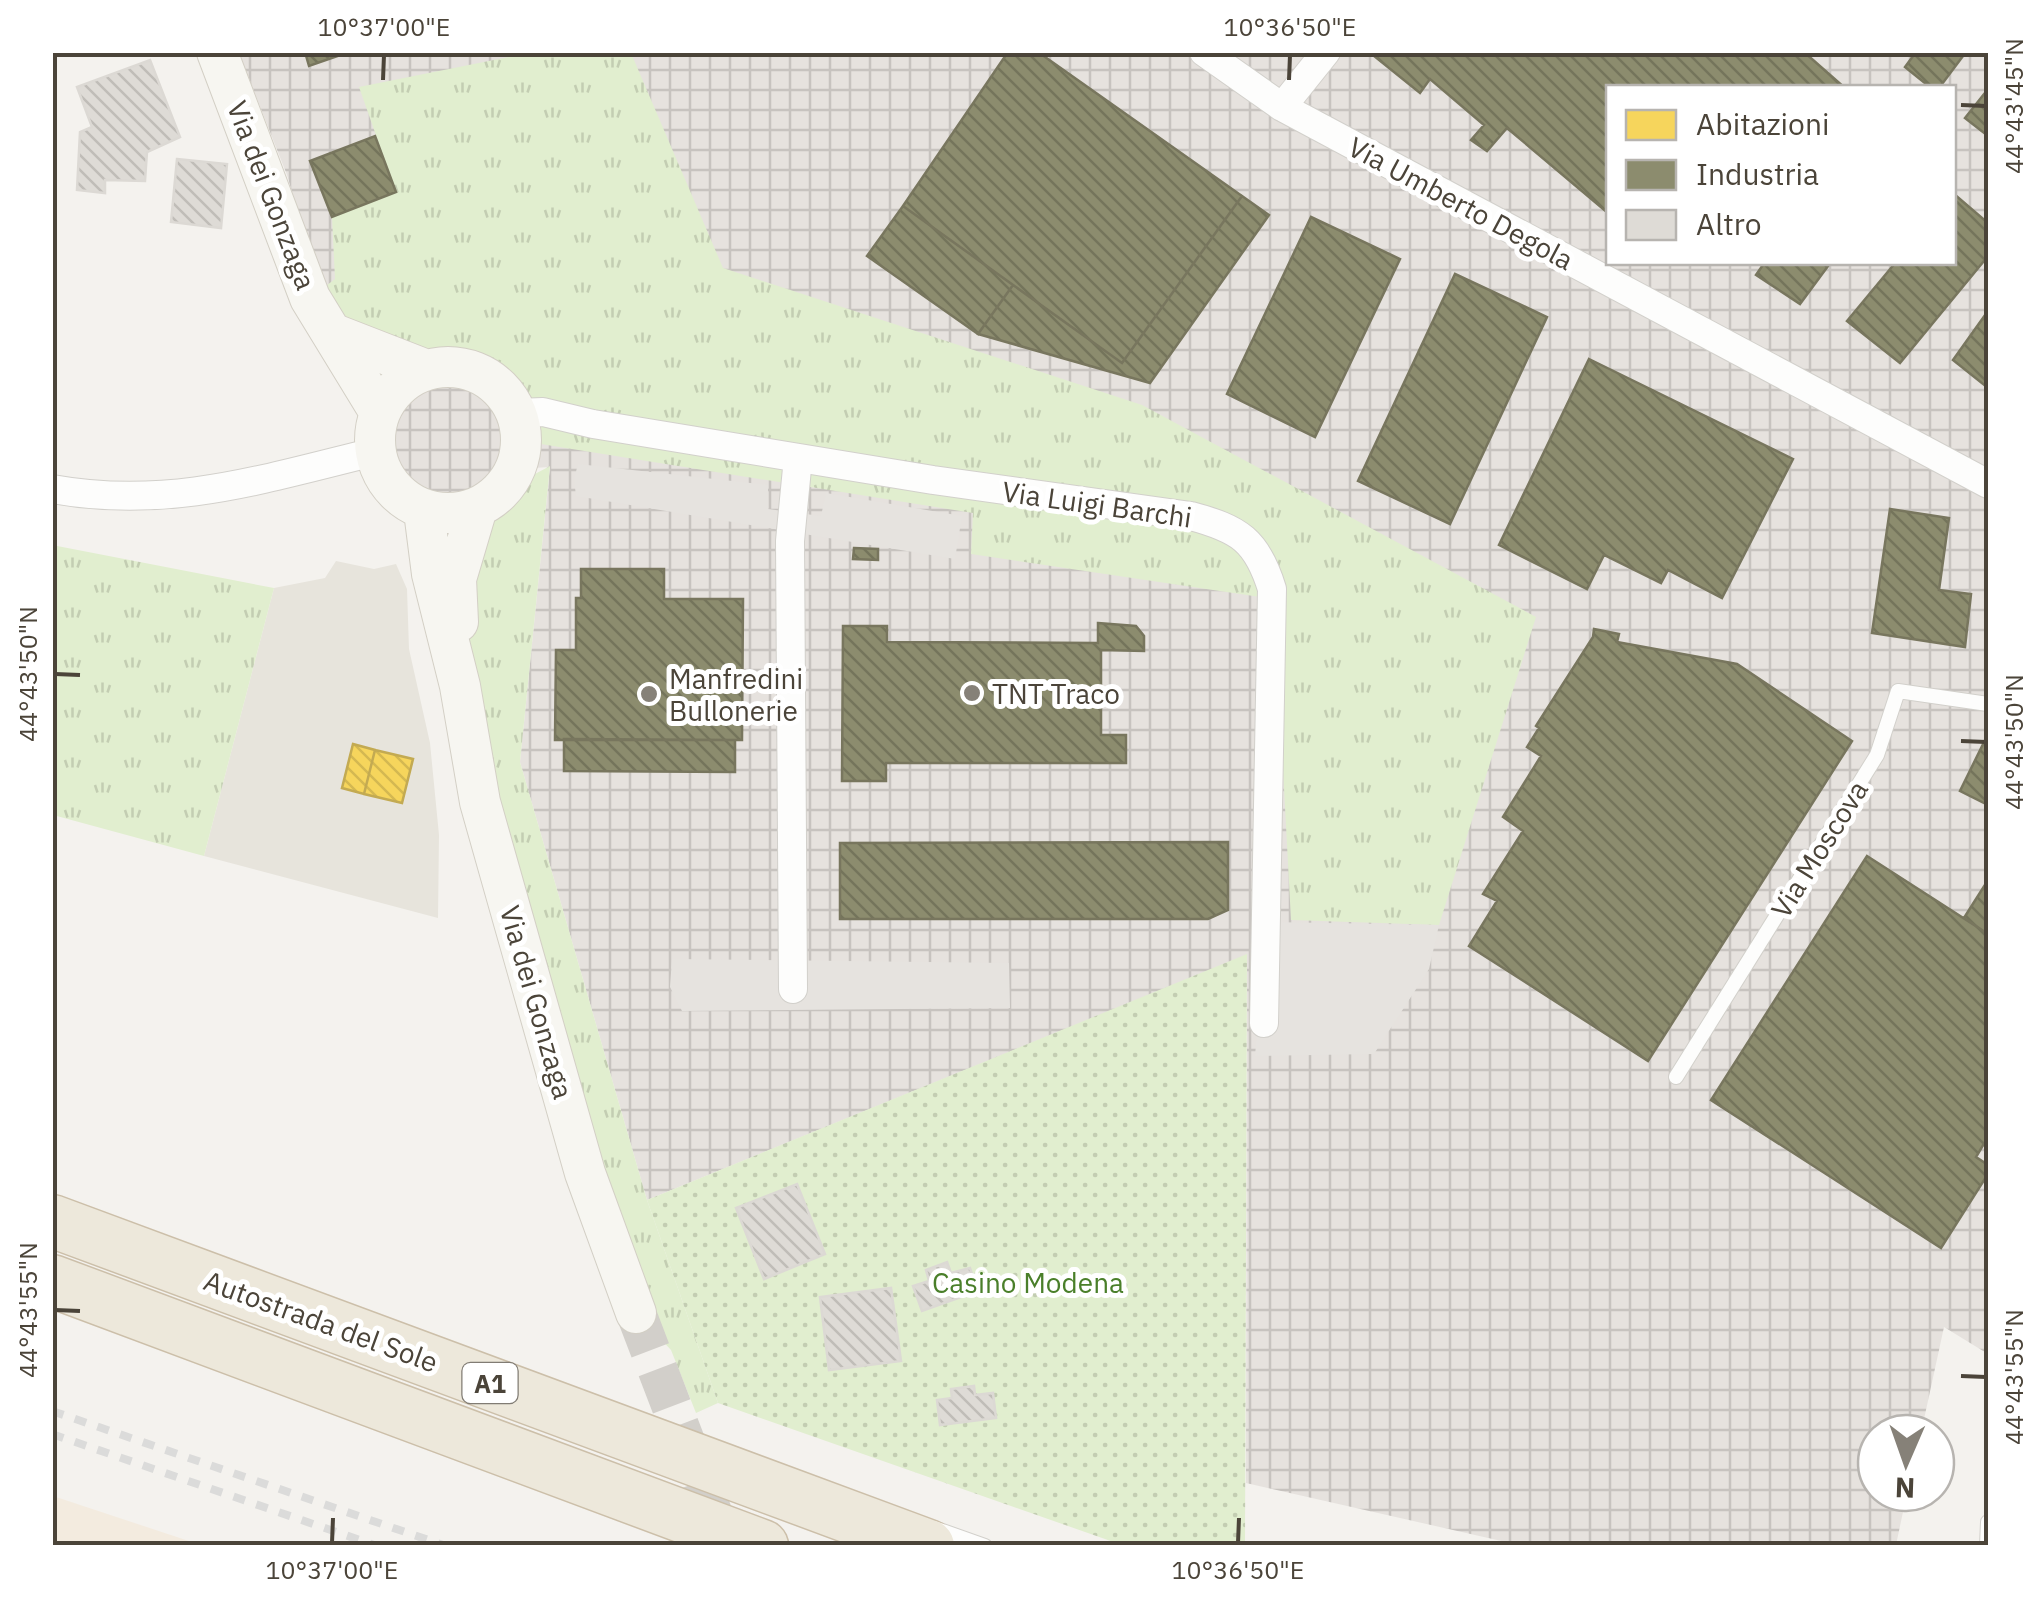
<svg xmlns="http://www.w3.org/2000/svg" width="2041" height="1598" font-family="'IBM Plex Sans',sans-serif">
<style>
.residential{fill:#e7e4dc}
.commercial{fill:#f3ebdf}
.industrial{fill:url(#industrial-grid);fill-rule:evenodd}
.grass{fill:url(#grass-tufts)}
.garden{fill:url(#garden-dots)}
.parking{fill:#e6e3df}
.homes{fill:url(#homes-back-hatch);stroke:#c3aa52;stroke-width:2.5}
.industry{fill:url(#industry-back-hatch);stroke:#78765e;stroke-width:2.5}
.building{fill:url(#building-back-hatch);stroke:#dcd9d4;stroke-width:2.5}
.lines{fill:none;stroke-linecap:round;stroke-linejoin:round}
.secondary-tunnel{stroke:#d2cfca;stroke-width:40;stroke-dasharray:40 20;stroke-linecap:butt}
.lane-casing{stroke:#d2d0cb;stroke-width:16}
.street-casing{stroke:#d2d0cb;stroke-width:30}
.secondary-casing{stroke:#d3cfc5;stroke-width:42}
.highway-casing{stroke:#ccbfa9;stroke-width:55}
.lane{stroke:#fdfdfc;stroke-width:14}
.street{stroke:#fdfdfc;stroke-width:28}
.secondary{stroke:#f7f6f1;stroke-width:40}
.highway{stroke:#ede8db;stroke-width:52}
.rail{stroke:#dbdbda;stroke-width:8;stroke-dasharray:12 12;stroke-linecap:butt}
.ticks{fill:none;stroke:#4b4439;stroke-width:4}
.poi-dot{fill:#868178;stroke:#fff;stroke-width:4}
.labels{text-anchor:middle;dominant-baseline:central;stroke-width:10;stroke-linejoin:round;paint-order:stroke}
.shield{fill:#fff;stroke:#817c74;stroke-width:2.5}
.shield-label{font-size:25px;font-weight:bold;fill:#4b4439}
.street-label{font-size:28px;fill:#4b4439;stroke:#fff}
.poi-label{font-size:28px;fill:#4b4439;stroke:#fff;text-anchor:start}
.park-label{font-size:28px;fill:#4a7f2a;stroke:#fff}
.neatline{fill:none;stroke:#4b4439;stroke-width:4}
.ticks-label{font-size:25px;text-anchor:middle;fill:#4b4439}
</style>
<defs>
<pattern id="industrial-grid" width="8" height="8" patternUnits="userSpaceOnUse" patternTransform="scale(2.5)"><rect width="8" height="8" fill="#e6e2de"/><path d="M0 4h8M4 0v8" fill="none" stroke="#c7c3bf"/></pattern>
<pattern id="grass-tufts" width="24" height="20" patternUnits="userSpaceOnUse" patternTransform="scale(2.5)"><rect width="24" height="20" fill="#e1eecf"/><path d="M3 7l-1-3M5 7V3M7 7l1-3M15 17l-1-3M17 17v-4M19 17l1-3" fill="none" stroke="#c3cdb2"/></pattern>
<pattern id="garden-dots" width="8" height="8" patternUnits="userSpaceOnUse" patternTransform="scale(2.5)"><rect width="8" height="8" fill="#e1eecf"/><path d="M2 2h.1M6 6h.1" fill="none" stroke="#c3cdb2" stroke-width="1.8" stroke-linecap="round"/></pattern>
<pattern id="homes-back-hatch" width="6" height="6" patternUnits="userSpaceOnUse" patternTransform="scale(2.5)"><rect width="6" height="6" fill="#f6d55c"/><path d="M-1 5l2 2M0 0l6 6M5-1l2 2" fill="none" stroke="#d4b851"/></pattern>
<pattern id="industry-back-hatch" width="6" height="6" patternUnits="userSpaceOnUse" patternTransform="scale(2.5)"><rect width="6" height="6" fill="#8c8c6e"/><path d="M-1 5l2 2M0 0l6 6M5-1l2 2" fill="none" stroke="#74745b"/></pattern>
<pattern id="building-back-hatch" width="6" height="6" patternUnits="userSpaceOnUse" patternTransform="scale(2.5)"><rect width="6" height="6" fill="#dedbd6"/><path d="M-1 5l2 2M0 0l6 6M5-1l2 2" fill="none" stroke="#c0bdb8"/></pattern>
</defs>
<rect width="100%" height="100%" fill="#f4f2ee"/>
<!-- residential -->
<path class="residential" d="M336,561l38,8 22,-5 11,25 2,60 21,94 9,92 -1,83 -234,-62 70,-268 51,-10z"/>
<!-- commercial -->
<path class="commercial" d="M53,1496l148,49h-148z"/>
<!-- industrial -->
<path class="industrial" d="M239,53h1749v1301l-44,-27 -23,106h-45v60h31l-11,52h-377l-273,-62 1,-528 -600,245 -127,-438 30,-295 -34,2 -15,23 -24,16 -53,3 -21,-12 -14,-16 -15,-31 5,-42 -45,-76 -47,-159zM1608,88h346v174h-346z"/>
<!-- grass -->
<path class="grass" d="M529,53h102l92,215 419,137 394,212 -97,308 -148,-5 -17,-321 -303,-45 2,-41 -451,-72 -5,-28 -22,-30 -34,-17 -37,3 -114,-71 25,-19 -3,-62 64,-25 -37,-105z
M550,466l-30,296 127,438 71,203 -22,10 -25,-63 -35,-37 -156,-511 -24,-223 45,-87z
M52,545l222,43 -70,268 -151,-41z"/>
<!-- garden -->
<path class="garden" d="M1247,954l-2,591h-123l-404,-142 -71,-203z"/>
<!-- parking -->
<path class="parking" d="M578,464l190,21v24l53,7 5,-23 136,23 -7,43 -379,-63 -2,-17z
M1266,922l173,3 -10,44 -55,85 -119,2z
M672,959l337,4 1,45 -328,3 -12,-24z"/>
<!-- homes -->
<path class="homes" d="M353,744l22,6 -11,44 -22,-6z
M375,750l38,9 -11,44 -38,-9z"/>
<!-- industry -->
<path class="industry" d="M305,52h44l-40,14z
M1008,52h30l204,144 -120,167 -219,-157z
M1376,52h428l41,36h-237v125l-101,-85 -20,23 -16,-11 13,-15 -54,-46 -10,14 -46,-37z
M1916,52h50l-27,36h-8l-26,-21z
M1988,89v47l-23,-18z
M375,136l21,56 -64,25 -22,-56z
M1954,194l34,29v33l-88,107 -53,-42 49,-59h58z
M1242,196l27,19 -119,168 -172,-49 35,-49 109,78z
M903,206l110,79 -35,49 -111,-78z
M1311,217l89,42 -85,178 -88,-43z
M1765,262h66l-31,42 -44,-29z
M1455,274l92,43 -97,207 -92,-43z
M1988,311v77l-35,-28z
M1589,359l204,100 -71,139 -54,-28 -7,13 -57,-28 -17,34 -88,-44z
M1890,509l59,9 -10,72 32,4 -6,53 -93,-14z
M854,548l24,1v11l-25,-1z
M581,569h83v30h79l-1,141h-187l1,-90h20v-52h5z
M1098,623l38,3 8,10v15l-43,-1v85h25v28h-240v18h-44l1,-155h44v16l211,1z
M1594,629l25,5 -2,8 120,22 115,77 -204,320 -179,-115 28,-45 -14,-7 40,-63 -20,-14 38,-61 -14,-9 12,-19 -3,-2 57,-89z
M1988,734v71l-28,-14z
M564,739l171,1v32l-171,-1z
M1228,842v68l-20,9h-368v-76z
M1867,856l121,78v203l-12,20 12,8v9l-47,74 -230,-148z
M1988,880v54l-24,-16z"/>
<!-- building -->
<path class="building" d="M150,60l30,77 -33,15 -2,29 -40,-1v13l-28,-3 3,-58 12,-5 -15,-40z
M177,159l50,5 -6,64 -50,-6z
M797,1184l28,70 -61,25 -28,-71z
M947,1262l4,11 19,-5 8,23 -56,20 -9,-25 16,-5 -3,-11z
M891,1288l10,73 -72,9 -9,-73z
M974,1386l1,9 18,-2 3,25 -56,7 -3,-25 15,-2 -1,-9z"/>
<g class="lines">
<!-- secondary-tunnel -->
<path class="secondary-tunnel" d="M636,1313l89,233"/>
<!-- lane casing -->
<g class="lane-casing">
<path id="lane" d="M1676,1077l201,-322 21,-64 90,13
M934,1528l51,18
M1987,1546l1,-24"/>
</g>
<!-- street casing -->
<g class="street-casing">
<path id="street" d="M1204,52l78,55 706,377
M1282,107l44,-55
M517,413l26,-1 50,12 340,56 258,36c48,13 66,24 81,73l-8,434
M52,489c116,21 211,-10 322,-37
M793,989l-3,-448 8,-83"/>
</g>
<!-- secondary casing -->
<g class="secondary-casing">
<path id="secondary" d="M217,52l93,246 69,113
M334,334l90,35
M375 440a73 73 0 1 1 146 0a73 73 0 1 1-146 0Z
M424,511l8,63 28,112 20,116 105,371 51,140
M458,622l-2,-43 21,-71"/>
</g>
<!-- highway casing -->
<g class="highway-casing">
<path id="highway" d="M52,1221l876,325
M52,1281l710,265"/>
</g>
<!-- lane -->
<use href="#lane" class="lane"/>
<!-- street -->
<use href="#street" class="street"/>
<!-- secondary -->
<use href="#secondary" class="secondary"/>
<!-- highway -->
<use href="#highway" class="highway"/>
<!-- rail -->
<path class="rail" d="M52,1411l394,135
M52,1434l325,112"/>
</g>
<!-- ticks -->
<path class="ticks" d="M383,80l1,-25M1289,80l1,-25M1961,105l25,1M55,674l25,1M1961,741l25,1M55,1310l25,1M1961,1376l25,1M332,1543l1,-25M1238,1543l1,-25"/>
<!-- markers -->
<g class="poi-dot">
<circle cx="972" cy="693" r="10"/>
<circle cx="649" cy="694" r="10"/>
</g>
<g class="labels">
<!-- shield labels -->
<rect class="shield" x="462.5" y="1363" width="55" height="40" rx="8"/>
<g class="shield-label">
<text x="490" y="1383">A1</text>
</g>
<!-- street labels -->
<g class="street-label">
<text transform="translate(272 195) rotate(69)">Via dei Gonzaga</text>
<text transform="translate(1461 203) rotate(28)">Via Umberto Degola</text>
<text transform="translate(1097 504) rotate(8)">Via Luigi Barchi</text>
<text transform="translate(1819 849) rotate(-58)">Via Moscova</text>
<text transform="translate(537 1002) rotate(74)">Via dei Gonzaga</text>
<text transform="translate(321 1321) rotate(20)">Autostrada del Sole</text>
</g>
<!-- poi labels -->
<g class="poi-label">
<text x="669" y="678">Manfredini<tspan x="669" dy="32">Bullonerie</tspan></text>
<text x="992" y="693">TNT Traco</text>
</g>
<!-- park labels -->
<g class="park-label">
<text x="1028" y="1282">Casino Modena</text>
</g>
</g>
<!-- border -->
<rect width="2041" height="1598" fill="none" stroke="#ffffff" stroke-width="110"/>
<!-- legend -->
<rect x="1606" y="85" width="350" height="180" fill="#ffffff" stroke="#b7b4b0" stroke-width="2.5"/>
<rect x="1626" y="110" width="50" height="30" fill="#f6d55c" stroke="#b7b4b0" stroke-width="2.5"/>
<text x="1696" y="135" font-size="30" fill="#4b4439">Abitazioni</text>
<rect x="1626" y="160" width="50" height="30" fill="#8c8c6e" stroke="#b7b4b0" stroke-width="2.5"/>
<text x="1696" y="185" font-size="30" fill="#4b4439">Industria</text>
<rect x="1626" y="210" width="50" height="30" fill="#dedbd6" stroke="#b7b4b0" stroke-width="2.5"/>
<text x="1696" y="235" font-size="30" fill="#4b4439">Altro</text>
<!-- north arrow -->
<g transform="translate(1906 1463) rotate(182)"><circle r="48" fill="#ffffff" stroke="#b7b4b0" stroke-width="2.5"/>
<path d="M0-8L18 38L0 25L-18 38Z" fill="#868178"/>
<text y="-15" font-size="28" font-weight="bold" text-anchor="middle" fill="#4b4439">N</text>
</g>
<rect x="55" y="55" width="1931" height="1488" class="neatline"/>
<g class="ticks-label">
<text x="384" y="36">10°37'00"E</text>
<text x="1290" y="36">10°36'50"E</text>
<text transform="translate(2014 106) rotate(-90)" y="9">44°43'45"N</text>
<text transform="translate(28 674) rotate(-90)" y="9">44°43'50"N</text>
<text transform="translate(2014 742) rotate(-90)" y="9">44°43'50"N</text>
<text transform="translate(28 1310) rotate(-90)" y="9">44°43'55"N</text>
<text transform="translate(2014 1377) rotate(-90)" y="9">44°43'55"N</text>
<text x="332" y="1579">10°37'00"E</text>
<text x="1238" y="1579">10°36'50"E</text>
</g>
</svg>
